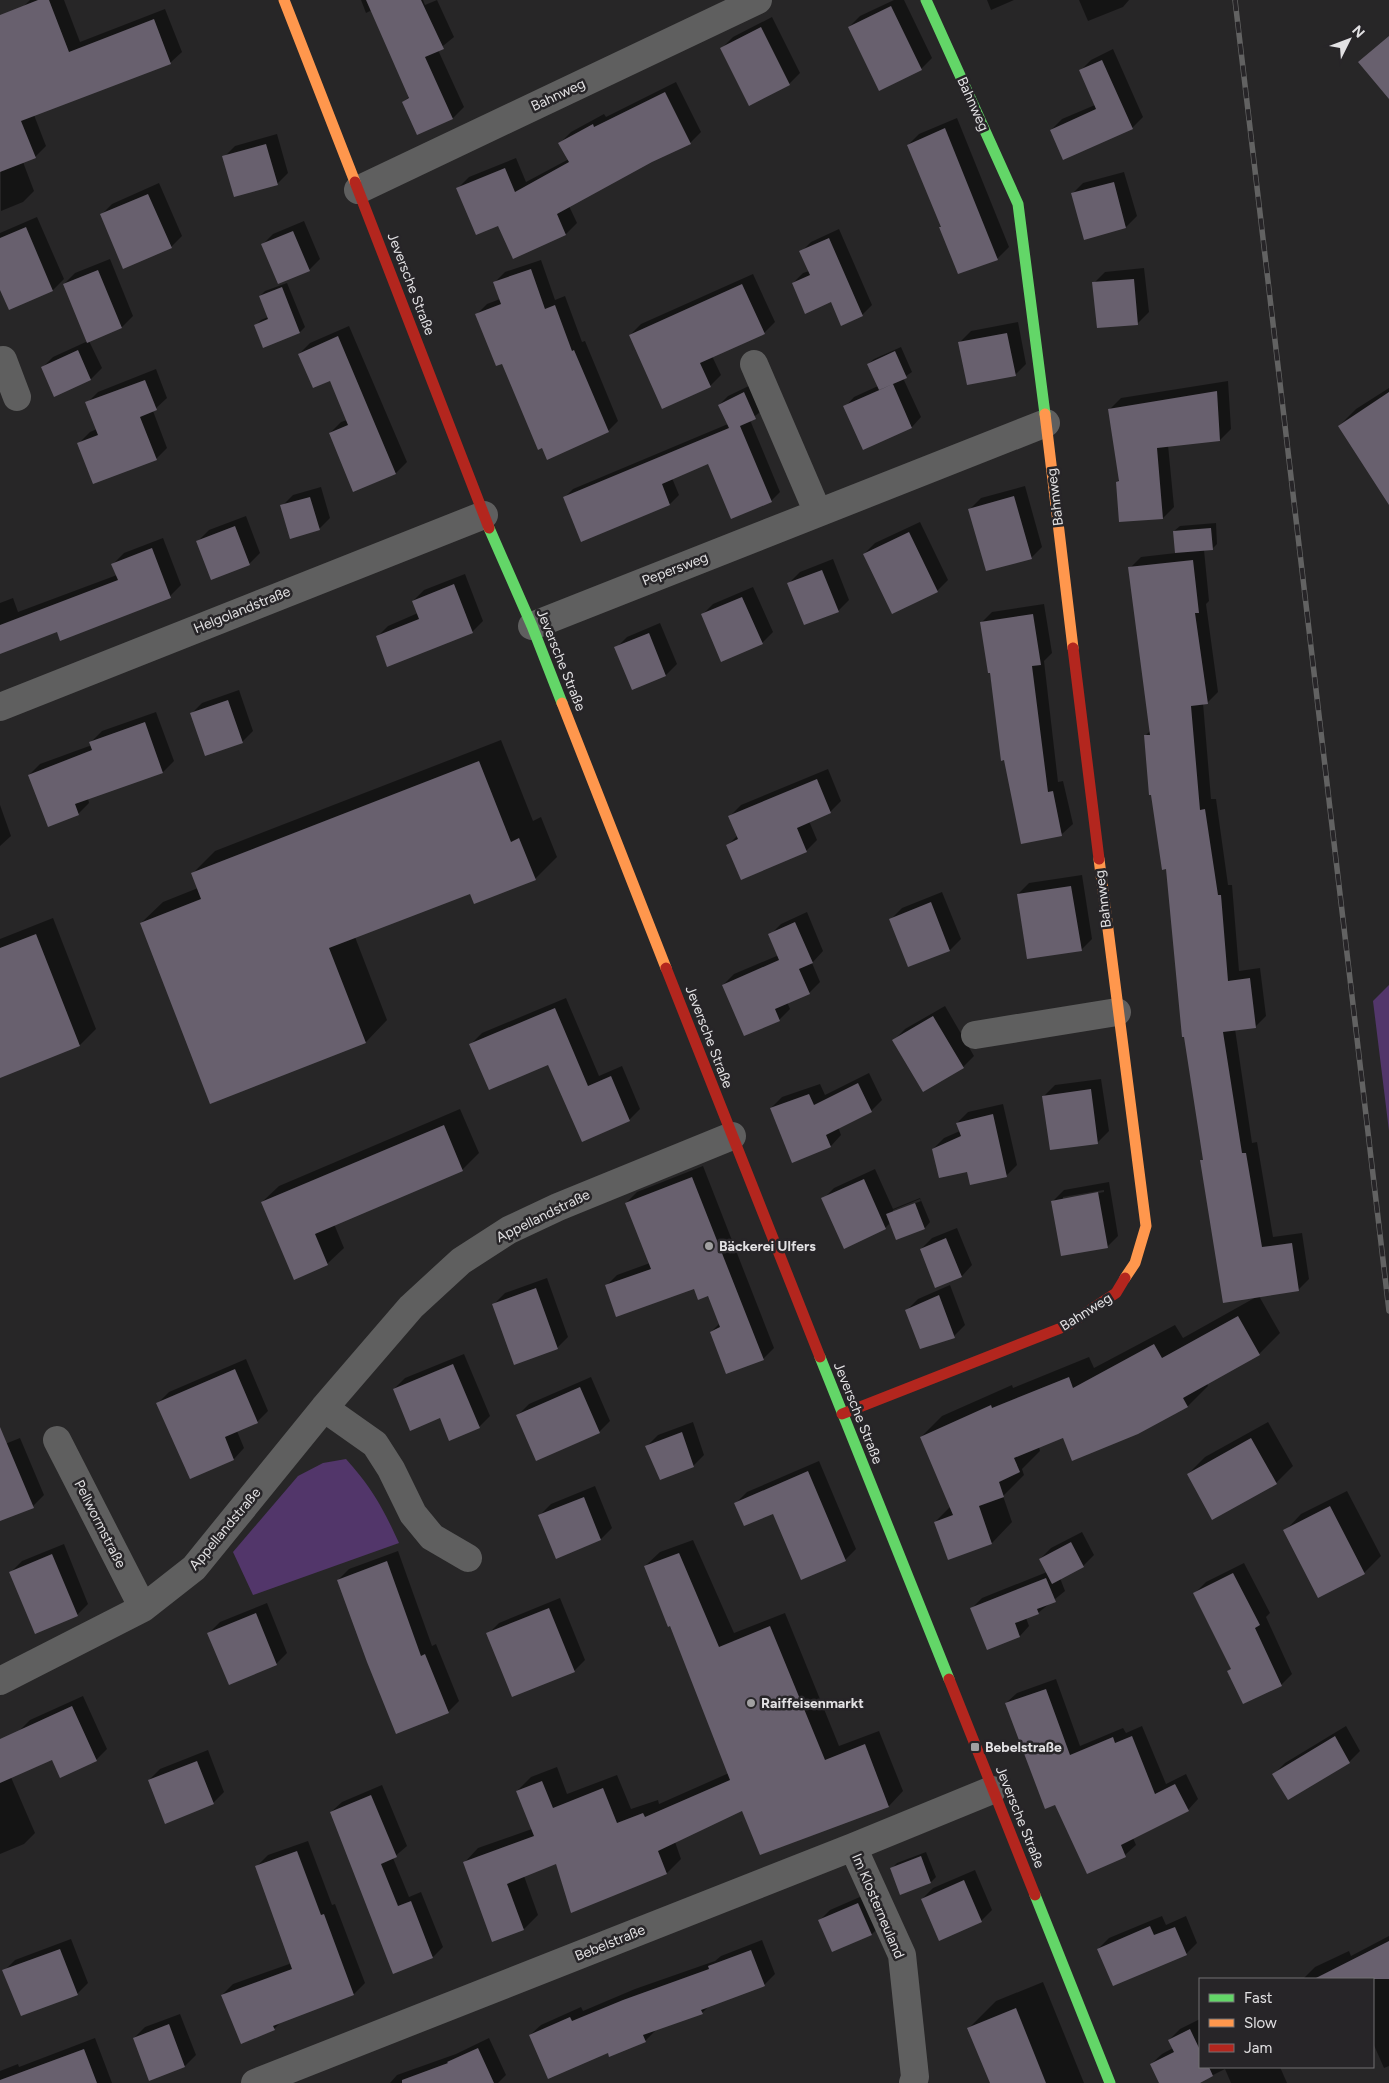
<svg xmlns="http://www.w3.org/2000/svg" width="1389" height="2083" font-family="Figtree,sans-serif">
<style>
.green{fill:#52366a}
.shadow{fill:#0007;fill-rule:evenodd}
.building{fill:#68606e}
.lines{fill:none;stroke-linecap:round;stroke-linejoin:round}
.street{stroke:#5f5f5f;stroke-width:28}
.fast{stroke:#63d668;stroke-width:11}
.slow{stroke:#ff974d;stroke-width:11}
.jam{stroke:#b3261e;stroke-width:11}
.rail-casing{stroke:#626262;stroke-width:5.5}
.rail{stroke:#272528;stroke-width:4;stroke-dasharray:11;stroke-linecap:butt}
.poi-dot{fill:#a1a0a1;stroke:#272528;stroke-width:2}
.labels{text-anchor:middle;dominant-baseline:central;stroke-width:5;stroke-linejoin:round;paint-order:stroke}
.street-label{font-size:14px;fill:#e2e1e3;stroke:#272528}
.poi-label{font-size:14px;font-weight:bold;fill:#e2e1e3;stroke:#272528;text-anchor:start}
</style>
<rect width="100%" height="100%" fill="#272627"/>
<!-- green -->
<path class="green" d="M1389,985v146l-16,-130z
M346,1459c26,29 37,49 53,84l-146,52 -20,-43 65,-76 25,-13z"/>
<!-- shadow -->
<path class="shadow" d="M30,0h34l16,42 85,-33 17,43 -11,10 -137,53 12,31 -11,11 -12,5 11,29 -11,11 -22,9 -1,-181z
M361,0h62l2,5 12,-5 17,37 -16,13 26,57 -11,11 -50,-16 7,-6 -38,-86 -6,3z
M894,0h10l28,58 -11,11 -72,-42 11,-11z
M987,0h27l-23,10z
M1079,0h50l-6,7 -35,14z
M772,17l28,56 -11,11 -67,-36 11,-11z
M1113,49l30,68 -11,11 -81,2 11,-11 33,-14 -15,-34 11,-11z
M676,82l25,50 -11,11 -39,18 -82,45 8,17 -11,11 -67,-10 -41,-36 11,-11 47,-19 10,24 43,-23 -9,-16 11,-11 33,-18 2,3z
M957,118l52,129 -11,11 -40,14 -16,-46 -34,-81 11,-11z
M277,134l11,39 -11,11 -53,-27 11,-11z
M1124,172l13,44 -11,11 -54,-33 11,-11z
M159,183l23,53 -11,11 -70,-32 11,-11z
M37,217l27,62 -11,11 -53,-4v-53z
M304,221l16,38 -11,11 -47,-25 11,-11z
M839,229l33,76 -10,10 -69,-32 10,-10 6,-2 -8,-19 10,-10z
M110,259l23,57 -11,11 -33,14 13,27 -11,11 -36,16 -13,-27 11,-11 35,-16 -24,-57 11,-11z
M541,260l14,40 10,-4 17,46 3,-1 33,80 -10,10 -105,-69 -26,-48 10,-10 13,-5 -5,-17 10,-10z
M1144,268l5,44 -11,11 -44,-40 11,-11z
M753,274l22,48 -11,11 -52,23 9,19 -11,11 -80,-51 11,-11z
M287,283l18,44 -5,5 -45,-6 6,-6 7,-3 -8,-21 5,-5z
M1018,322l8,42 -11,11 -55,-33 11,-11z
M349,326l58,136 -11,11 -42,17 -24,-57 11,-11 6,-2 -17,-41 -31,-25 11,-11z
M901,347l11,25 -9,6 18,39 -9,10 -49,21 -18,-41 9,-10 24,-11 -10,-22 6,-5z
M156,369l11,29 -14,13 14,37 -11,11 -77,-16 11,-11 7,-3 -10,-26 11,-11z
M1228,381l3,48 -11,11 -52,5 6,62 -11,11 -46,-36 3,-3 -10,-70 11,-11z
M753,384l11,25 -14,11 30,72 -9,9 -62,-38 -37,15 7,17 -9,9 -88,36 -18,-42 9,-9 155,-65 -9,-19 9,-9z
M1389,388v93l-50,-55 17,-17z
M1025,486l17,61 -11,11 -61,-49 11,-11z
M321,487l9,31 -11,11 -37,-23 11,-11z
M246,516l14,37 -11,11 -51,-23 11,-11z
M920,522l28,58 -11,11 -73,-37 11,-11z
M1216,523l1,21 -5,5 -8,1 5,51 -3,3 12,88 -11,11h-4l8,96h5l12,86h4l7,86 21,-3 6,48 -11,11 -20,2 17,114 5,-1 16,95 29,-4 7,46 -11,11 -39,6 21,37 -21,21 -52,29 1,3 -20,20 -124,31 -25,10 1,4 -18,18 2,6 -21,21 9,26 -20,21 -57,-21 16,-16 -30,-69 21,-21 70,-31 1,3 76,-31 5,11 81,-43 8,13 75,-42 -56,-135 2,-2 -36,-291 -23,-132 6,-6 -21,-162 11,-11 35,-4 -2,-22 6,-5z
M163,538l18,47 -11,11 -112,34 -58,22v-49l13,-5 5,14 99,-37 -4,-11 11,-11z
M833,559l16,41 -11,11 -49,-28 11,-11z
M465,574l18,47 -11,11 -95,5 11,-11 30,-13 -5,-12 11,-11z
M753,587l20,45 -11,11 -60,-28 11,-11z
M1044,604l8,49 -8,8 14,121 5,-1 10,43 -11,10 -57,-75 -24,-136 11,-11z
M660,623l17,41 -11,11 -34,13 -16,-40 11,-11z
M239,690l14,41 -11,11 -51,-28 11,-11z
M156,712l18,49 -11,11 -75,26 1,5 -11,11 -49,-39 11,-11 52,-19 -1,-3 11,-11z
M501,740l32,81 8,-4 16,40 -22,22 -65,13 -115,45 32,83 -21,22 -225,-119 22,-21 35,-14 -5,-15 22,-22z
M828,769l13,32 -11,11 -21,9 8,19 -11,11 -65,27 -13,-33 10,-10 -8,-19 11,-11z
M0,805l11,31 -11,10z
M1082,875l10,64 -11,11 -63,-56 11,-11z
M942,892l19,47 -11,11 -41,16 -18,-47 11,-11z
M807,912l16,39 -11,12 8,19 -11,11 -22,9 3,7 -11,11 -56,-35 11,-11 45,-19 -9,-20 11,-11z
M53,918l43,111 -16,16 -78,30 -2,-6v-130z
M566,998l33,78 23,-10 18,43 -11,11 -80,-56 -78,-20 11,-11z
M945,1006l29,50 -11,11 -69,-27 11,-11z
M869,1073l13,27 -11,11 -33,16 3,8 -10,11 -60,-38 11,-11 38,-13 5,11z
M1101,1079l8,52 -11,11 -54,-46 11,-11z
M1003,1104l14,61 -11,11 -38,-6 -35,-21 11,-11 16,-7 -3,-8 11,-11z
M460,1109l19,44 -17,17 -128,54 10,24 -17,16 -65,-62 17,-16z
M703,1166l71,182 -11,11 -52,-27 9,-9 -11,-29 -14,-6 -89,-2 11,-11 33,-12 -24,-60 11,-11z
M875,1169l18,40 27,-11 10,24 -5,6 -28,11 -7,-16 -5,5 -62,-29 11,-11zM920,1199l1,2 -28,11v-2z
M1109,1182l9,54 -11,11 -54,-46 11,-11zM1104,1190v2l-41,8v-3z
M957,1228l15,37 -10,11 -26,10 -15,-37 11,-11z
M547,1278l21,59 -11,11 -63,-44 11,-11z
M950,1285l15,40 -11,11 -47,-26 11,-11z
M464,1354l26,62 -11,11 -39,-10 -46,-28 11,-11z
M246,1359l22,52 -11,11 -20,9 7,17 -10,11 -76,-56 11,-11z
M591,1377l19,44 -11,11 -81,-17 11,-11z
M693,1422l11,33 -11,11 -46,-20 11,-11z
M1268,1422l25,44 -17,17 -88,-9 17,-17z
M20,1438l24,57 -11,11 -33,14v-74z
M819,1461l37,88 -11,11 -71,-48 -38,-9 11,-11z
M595,1486l17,42 -11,11 -61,-24 11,-11z
M1347,1491l34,65 -17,17 -79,-42 16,-17z
M1082,1532l12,23 -11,11 -23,12 5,13 -27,22 -12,5 3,8 -9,10 -48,-28 10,-10 65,-26 -7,-13 11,-11z
M693,1540l41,93 51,-20 54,133 40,-15 24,60 -14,15 -128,48 -18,-45 -68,33 6,17 -14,14 -110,-11 -33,14 14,39 -14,14 -60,-66 14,-15 54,-19 -15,-38 14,-14 26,-10 10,27 50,-19 14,34 27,-9 1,4 70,-31 -58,-149 -26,-58 15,-14z
M64,1544l24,60 -11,11 -66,-43 11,-11z
M398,1551l34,95 4,-2 23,57 -11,11 -110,-132 11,-11z
M1244,1563l26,50 -4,4 26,57 -11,11 -49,-17 -37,-75 11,-11z
M560,1598l25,62 -11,11 -86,-37 11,-11z
M267,1603l20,50 -11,11 -67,-31 11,-11z
M1056,1679l24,67 43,-18 3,5 16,-7 24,58 20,-10 12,25 -10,11 -55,28 3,7 -11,10 -37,17 -82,-169 11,-10z
M83,1696l24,53 -11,11 -43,-2 -34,-27 11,-11z
M1346,1726l14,25 -11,11 -75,12 11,-11z
M208,1750l16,42 -11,11 -64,-23 11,-11z
M10,1775l25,58 -11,11 -24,10v-74z
M382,1785l25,61 -14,12 16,39 12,-5 22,55 -10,10 -102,-145 11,-10z
M308,1841l24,64 3,-1 30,79 -11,11 -72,27 -8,8 -52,-34 11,-11 59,-21 -35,-97 11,-11z
M926,1852l10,25 -5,5 -30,11 -9,-25 5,-5z
M975,1870l17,40 -11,11 -59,-22 11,-11z
M869,1893l14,30 -11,11 -39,17 -14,-30 11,-11z
M1162,1916l4,9 20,-9 11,27 -11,11 -88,-5 11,-11z
M1389,1936v130l-5,2 -11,-25v-64l-69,-1 11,-11 34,-16 2,5z
M71,1939l17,44 -11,11 -73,-23 11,-11z
M762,1940l13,34 -11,11 -55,21 -7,7 -46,17 -11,11 -37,11 -78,-17 11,-10 40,-18 2,4 52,-22 80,-28 6,-5z
M1043,1982l41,101h-93l-22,-55 27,-27z
M180,2014l16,41 -11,11 -51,-28 11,-11z
M1200,2019v48h80l7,16h-56l-6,-14 -28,14h-37l-9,-19 11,-10 11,-6 -4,-8 11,-11z
M95,2038l17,45h-112v-12l18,-7 1,3z
M489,2038l17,37 -8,8h-108l7,-8 59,-21z"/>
<!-- building -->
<path class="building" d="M38,0h11l20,52 85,-33 17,45 -150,57 15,37 -36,14v-157z
M366,0h55l23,49 -19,8 28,62 -36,16 -15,-33 7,-4z
M891,6l31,64 -43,21 -31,-64z
M761,27l29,58 -41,21 -29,-58z
M1389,36v63l-31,-37z
M1102,60l31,69 -70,31 -13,-30 46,-21 -17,-39z
M665,92l26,52 -39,18 -95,52 9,21 -53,24 -15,-33 -22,9 -20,-47 49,-20 10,24 54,-30 -11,-19 35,-19 1,3z
M945,128l53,132 -40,14 -19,-47h2l-34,-82z
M266,144l12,41 -44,12 -12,-41z
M1114,182l12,46 -42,12 -13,-47z
M148,194l24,54 -49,21 -23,-55z
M26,227l27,64 -44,19 -9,-20v-52z
M293,231l17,40 -32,13 -17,-40z
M829,238l34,78 -22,10 -10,-24 -26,12 -13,-31 18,-8 -11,-24z
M531,269l14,40 10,-4 17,46 2,-1 35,82 -62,28 -5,-12 -4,2 -36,-86 -6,2 -21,-52 26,-10 -8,-22z
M98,270l24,58 -35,15 -24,-59z
M1134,279l4,46 -41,3 -5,-46z
M742,284l23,50 -65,29 11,24 -49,22 -33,-74z
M282,287l18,46 -37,15 -9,-23 14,-6 -9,-23z
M1007,333l9,43 -49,9 -9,-43z
M338,336l58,138 -43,18 -24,-59 19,-8 -18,-44 -17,7 -15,-34z
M78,350l13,30 -37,17 -13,-30z
M895,351l12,27 -28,12 -12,-26z
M145,380l12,30 -17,7 17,43 -64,24 -16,-41 21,-8 -13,-33z
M893,384l19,44 -49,22 -20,-44z
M1217,391l3,50 -63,7 6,71 -44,3 -3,-40 3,-1 -11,-72z
M744,392l12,27 -16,7 32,76 -41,17 -23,-55 -46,20 8,21 -89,37 -18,-45 166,-69 -11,-23z
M1389,392v113l-51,-79z
M1014,496l18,63 -46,12 -18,-62z
M310,497l10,33 -30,9 -10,-34z
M235,526l15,39 -39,15 -15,-39z
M1211,528l2,22 -38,3 -2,-22z
M909,532l29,60 -46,22 -29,-60z
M152,548l19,50 -111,43 -3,-9 -57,22v-29l118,-45 -7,-16z
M1193,560l6,53h-4l13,91 -17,2 9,104 5,-1 13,86h3l7,86 22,-3 6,50 -33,4 19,121h4l16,94 30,-4 7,48 -76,12 -23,-143h3l-19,-123h-2l-16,-168 -4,1 -11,-75h-2l-5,-60h6l-22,-168z
M822,570l17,42 -35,13 -17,-42z
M454,584l19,49 -86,34 -11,-31 43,-17 -7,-18z
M742,597l21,47 -42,18 -20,-48z
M1033,614l8,51 -9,1 16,126 5,-1 9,45 -41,8 -17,-84 -3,1 -11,-88h-2l-8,-51z
M649,633l17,43 -34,14 -18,-43z
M228,700l15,43 -38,13 -15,-43z
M145,722l18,51 -88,31 4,11 -31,12 -20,-52 64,-25 -3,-8z
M479,761l32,81 8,-4 17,42 -62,24 -4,-10 -141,54 37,95 -156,61 -70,-181 61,-24 -10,-26z
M817,779l14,34 -34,15 10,24 -66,28 -15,-35 12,-6 -10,-23z
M1071,886l11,65 -55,8 -10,-65z
M931,902l19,49 -42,16 -19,-48z
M795,922l18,41 -14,6 11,25 -35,15 5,12 -36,15 -22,-51 57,-25 -11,-26z
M36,934l44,112 -80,32v-130z
M555,1008l33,78 23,-10 19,45 -48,21 -34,-77 -59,25 -20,-46z
M933,1016l31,52 -41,24 -31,-52z
M858,1083l14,29 -46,23 5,12 -39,16 -22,-55 39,-14 5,11z
M1091,1089l7,55 -48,6 -8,-54z
M993,1114l14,63 -37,8 -3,-13 -28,6 -7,-29 29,-13 -5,-13z
M444,1125l19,46 -148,63 13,31 -34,15 -33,-78z
M692,1177l72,183 -38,14 -16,-42 10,-5 -12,-31 -10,4 -4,-11 -78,28 -11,-32 46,-16 -26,-66z
M864,1179l22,50 -42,20 -23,-51z
M1098,1192l10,56 -47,8 -10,-55z
M915,1203l10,26 -29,11 -10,-26z
M946,1238l16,39 -27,11 -15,-39z
M536,1288l22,61 -44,16 -22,-61z
M939,1295l16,43 -35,11 -15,-39z
M1238,1316l22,39 -77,43 5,9 -50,27 -66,27 -9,-23 -49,20 6,14 -21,10 5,15 -25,9 13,38 -44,16 -14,-38 19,-7 -33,-78 71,-32 1,3 77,-31 4,11 81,-44 8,14z
M453,1364l27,64 -31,13 -9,-23 -30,13 -17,-42z
M235,1369l23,54 -33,14 9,23 -44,19 -34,-76z
M580,1387l20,46 -64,28 -20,-46z
M0,1427l34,81 -34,13z
M682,1432l12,35 -34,13 -15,-34z
M1251,1438l26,46 -65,36 -25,-46z
M808,1471l38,90 -45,19 -28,-66 -29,12 -10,-23z
M584,1497l17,43 -45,19 -18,-44z
M1330,1506l35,68 -47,24 -35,-68z
M1071,1542l13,25 -32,17 -13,-25z
M679,1553l40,94 51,-21 55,134 40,-16 24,63 -129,48 -18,-44 -84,40 9,23 -96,39 -15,-49 -49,20 17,46 -32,12 -29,-80 71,-26 -18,-45 26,-10 11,27 50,-20 14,35 26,-10 2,4 85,-37 -60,-154 -2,1 -24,-61z
M52,1554l26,62 -43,18 -26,-62z
M387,1561l34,95 4,-2 24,59 -53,21 -29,-72 -30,-82z
M1233,1573l27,52 -5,3 27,58 -39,18 -16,-33 4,-2 -38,-76z
M1046,1578l10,24 -19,7 2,5 -24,9 5,14 -33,13 -17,-42z
M549,1608l26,64 -63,25 -26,-64z
M256,1613l21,52 -48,20 -22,-52z
M1046,1689l24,66 43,-18 2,6 17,-7 23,58 20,-10 14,27 -68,34 5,12 -39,17 -32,-69 -10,4 -40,-106z
M72,1706l25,55 -37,17 -8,-18 -52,23v-44z
M1335,1736l15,27 -62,37 -16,-26z
M197,1761l17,43 -49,20 -17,-44z
M371,1795l26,62 -16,7 17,42 13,-5 22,57 -40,16 -63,-162z
M297,1851l24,64 3,-1 30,81 -81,31 2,4 -34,14 -20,-49 71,-26 -37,-103z
M921,1856l10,27 -31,12 -10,-27z
M964,1880l18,42 -43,19 -18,-42z
M858,1903l14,32 -40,17 -14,-32z
M1150,1926l4,9 21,-8 12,28 -74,31 -16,-37z
M1389,1941v38h-75z
M60,1949l18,46 -57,21 -19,-46z
M751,1950l14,36 -64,24 2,4 -60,21 3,7 -37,15 -1,-4 -60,26 -19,-44 41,-18 2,4 51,-21 86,-31 -1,-3z
M1016,2008l30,75h-56l-23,-55z
M169,2024l16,43 -36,14 -16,-43z
M1190,2029l10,21v17h9l4,9 -13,7h-41l-9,-19 24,-12 -6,-12z
M478,2048l16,35h-92v-3l46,-17 -1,-1z
M84,2049l13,34h-97v-3z"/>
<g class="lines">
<!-- street -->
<path class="street" d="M358,190l400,-190
M0,361l3,-1 14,37
M754,364l64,149
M532,626l514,-203
M0,707l484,-192
M975,1035l142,-23
M324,1408l51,36 16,25 22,45 19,23 36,21
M57,1440l86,168
M0,1681l143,-73 51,-40 130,-160 87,-101 50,-46 48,-31 49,-23 174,-71
M853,1847l49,108 13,122 -2,6
M255,2083l598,-236 139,-57"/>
<!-- fast -->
<path class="fast" d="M926,0l92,204 27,210
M489,528l43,98 30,77
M820,1357l129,322
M1035,1895l75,188"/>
<!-- slow -->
<path class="slow" d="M284,0l71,182
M1045,414l28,234
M562,703l104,265
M1099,859l47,367 -11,37 -10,15"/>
<!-- jam -->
<path class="jam" d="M355,182l134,346
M1073,648l26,211
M666,968l154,389
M842,1414l224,-88 50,-33 9,-15
M949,1679l86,216"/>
<!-- rail casing -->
<g class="rail-casing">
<path id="rail" d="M1235,0l154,1311"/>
</g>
<!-- rail -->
<use href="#rail" class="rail"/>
</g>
<!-- markers -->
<g class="poi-dot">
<circle cx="709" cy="1246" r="5"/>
<circle cx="751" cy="1703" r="5"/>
<rect x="970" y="1742" width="10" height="10" rx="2.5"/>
</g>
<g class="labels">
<!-- street labels -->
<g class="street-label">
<text transform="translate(558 95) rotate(-25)">Bahnweg</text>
<text transform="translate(973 104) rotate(66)">Bahnweg</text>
<text transform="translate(411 284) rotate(69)">Jeversche Straße</text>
<text transform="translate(1055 497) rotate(-97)">Bahnweg</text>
<text transform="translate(675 569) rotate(-21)">Pepersweg</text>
<text transform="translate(242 610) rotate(-22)">Helgolandstraße</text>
<text transform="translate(561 660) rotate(68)">Jeversche Straße</text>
<text transform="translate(1103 899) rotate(-97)">Bahnweg</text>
<text transform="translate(709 1037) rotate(69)">Jeversche Straße</text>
<text transform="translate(543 1216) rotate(-26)">Appellandstraße</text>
<text transform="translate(1086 1312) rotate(-32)">Bahnweg</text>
<text transform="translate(858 1413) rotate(68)">Jeversche Straße</text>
<text transform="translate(100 1524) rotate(63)">Pellwormstraße</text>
<text transform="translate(225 1529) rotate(-50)">Appellandstraße</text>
<text transform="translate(1020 1817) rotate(68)">Jeversche Straße</text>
<text transform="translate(878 1906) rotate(67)">Im Klosterneuland</text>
<text transform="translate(610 1943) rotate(-22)">Bebelstraße</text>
</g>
<!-- poi labels -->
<g class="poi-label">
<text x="719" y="1246">Bäckerei Ulfers</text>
<text x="761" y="1703">Raiffeisenmarkt</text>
<text x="985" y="1747">Bebelstraße</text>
</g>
</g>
<!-- legend -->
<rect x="1199" y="1978" width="175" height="90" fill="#272528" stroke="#727073"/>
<rect x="1209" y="1994" width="25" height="8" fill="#63d668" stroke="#727073"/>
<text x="1244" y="2003" font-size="15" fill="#e2e1e3">Fast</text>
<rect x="1209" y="2019" width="25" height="8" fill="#ff974d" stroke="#727073"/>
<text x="1244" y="2028" font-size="15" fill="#e2e1e3">Slow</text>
<rect x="1209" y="2044" width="25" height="8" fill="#b3261e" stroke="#727073"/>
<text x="1244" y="2053" font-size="15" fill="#e2e1e3">Jam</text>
<!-- north arrow -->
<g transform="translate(1349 40) rotate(48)" stroke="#272528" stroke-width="4" paint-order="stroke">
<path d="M0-4L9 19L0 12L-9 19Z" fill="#e2e1e3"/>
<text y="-8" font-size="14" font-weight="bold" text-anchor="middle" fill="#e2e1e3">N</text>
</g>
</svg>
